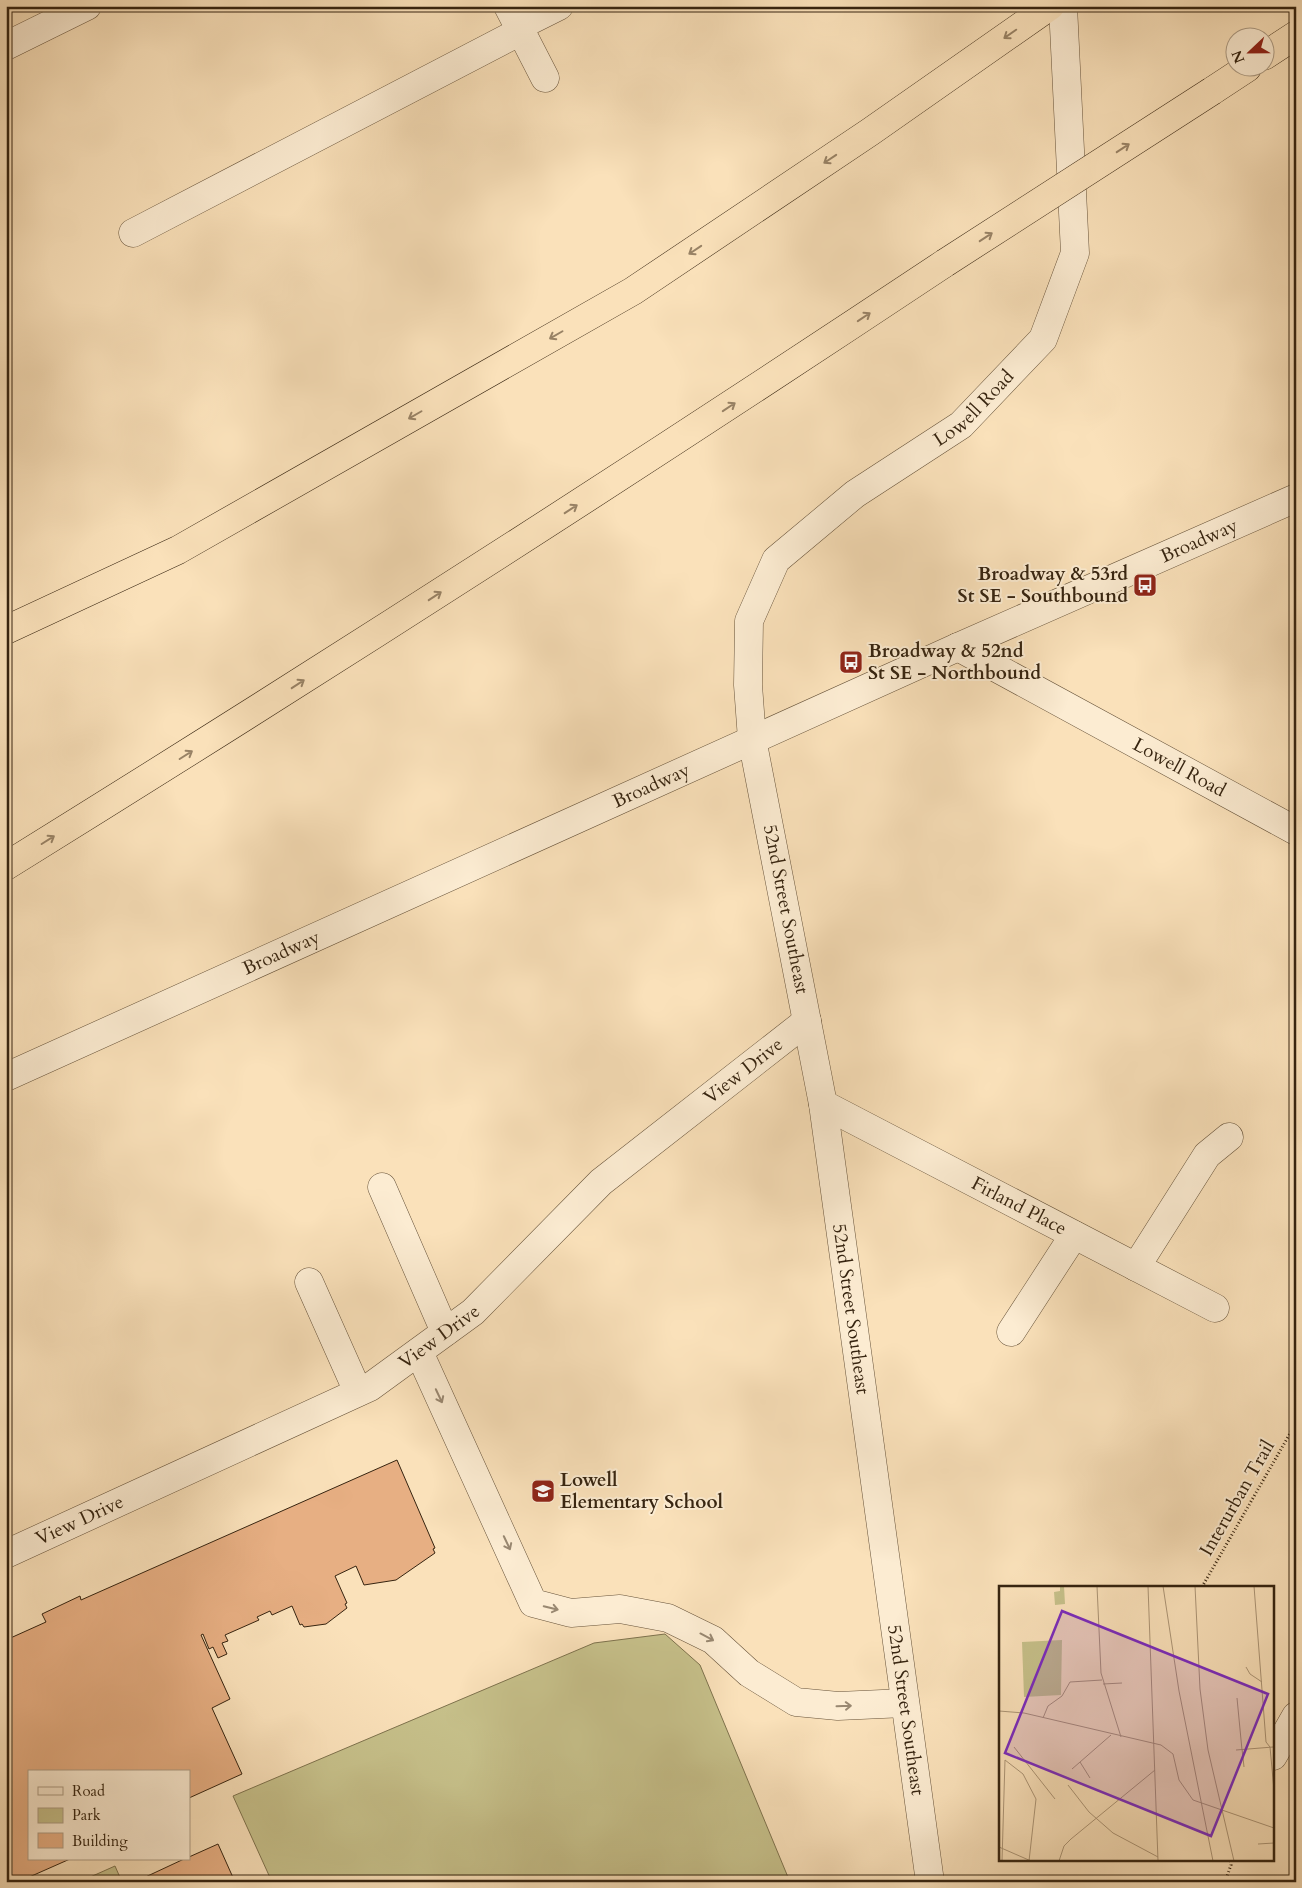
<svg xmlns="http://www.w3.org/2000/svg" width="1302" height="1888" font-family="Cardo,serif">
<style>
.green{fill:#c6c08a;stroke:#7e724d}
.building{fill:#e7af83;stroke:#362410}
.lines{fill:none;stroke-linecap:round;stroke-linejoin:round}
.minor-casing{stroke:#67533a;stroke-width:29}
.highway-casing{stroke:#362410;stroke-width:29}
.path{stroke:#362410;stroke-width:3;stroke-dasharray:1 2.5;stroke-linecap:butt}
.minor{stroke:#fcecd2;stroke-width:28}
.highway{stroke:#fae1ba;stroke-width:28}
.highway-bridge-casing{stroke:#362410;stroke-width:29;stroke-linecap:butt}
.highway-bridge{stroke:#fae1ba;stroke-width:28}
.oneway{stroke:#988265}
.oneway2{stroke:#998871}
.labels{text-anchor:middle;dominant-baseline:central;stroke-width:4;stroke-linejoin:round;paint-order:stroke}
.street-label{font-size:19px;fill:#362410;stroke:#fcecd2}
.poi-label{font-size:19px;font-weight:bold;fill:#362410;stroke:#fcecd2;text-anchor:start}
.inset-road{fill:none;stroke:#ac9576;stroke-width:1}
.view{fill:#7b2cbf;fill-opacity:0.15;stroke:#7b2cbf;stroke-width:2.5}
.inset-edge{fill:none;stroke:#362410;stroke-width:2.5}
</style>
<rect width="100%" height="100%" fill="#fae1ba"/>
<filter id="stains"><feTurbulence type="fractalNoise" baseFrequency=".004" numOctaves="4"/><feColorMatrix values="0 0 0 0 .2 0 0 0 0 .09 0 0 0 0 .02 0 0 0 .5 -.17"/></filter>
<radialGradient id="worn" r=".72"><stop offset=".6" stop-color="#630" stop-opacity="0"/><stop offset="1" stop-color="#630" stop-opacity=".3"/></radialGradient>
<!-- green -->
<path class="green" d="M665,1634l35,31 90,217h-518l-39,-86 361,-153z
M115,1866l7,16h-43z"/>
<!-- building -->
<path class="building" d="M397,1460l38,88 -2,1 2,4 -39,27 -32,5 -8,-19 -21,10 12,27 -2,1 2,4 -21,16 -22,3 -2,-3 -2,1 -8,-19 -20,9 -2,-4 -13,6 2,3 -34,15 3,6 -6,2 5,11 -9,4 -5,-11 -4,2 -6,-15 -2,1 29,64 -18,9 30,66 -53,24v-26h-160v87h41l-52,23h-12v-242l40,-18 -4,-8 38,-18 1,4z
M218,1844l17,38h-95l-1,-2 45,-21h5v-2z"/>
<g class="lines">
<!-- minor casing -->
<g class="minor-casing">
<g id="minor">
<path d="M508,6l37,72"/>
<path d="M519,26l40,-20"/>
<path d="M6,46l81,-40"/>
<path d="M133,233l388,-202"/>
<path id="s1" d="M958,647l338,184"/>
<path id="s2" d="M6,1077l952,-430 338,-149"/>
<path id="s3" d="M823,1104l392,204"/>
<path d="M382,1187l63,145"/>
<path d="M1136,1267l71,-112 22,-18"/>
<path d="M309,1282l49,110"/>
<path d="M1011,1332l63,-97"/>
<path d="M419,1352l114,251 38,10 49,-4 48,9 45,22 36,33 47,29 42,4 67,-3"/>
<path id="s4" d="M6,1554l364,-167 103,-75 128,-130 206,-161"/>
<path d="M1273,1756l23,-40"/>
<path id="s5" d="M930,1882l-107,-778 -71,-365 -4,-54 1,-64 27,-61 79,-66 106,-69 82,-86 32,-86 -12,-247"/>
</g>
</g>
<!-- highway casing -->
<g class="highway-casing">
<path id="highway" d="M1264,56l32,-21
M1212,91l35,-23
M6,630l172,-80 455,-259 237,-159 180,-126
M6,866c316,-196 629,-397 939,-603"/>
</g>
<!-- path -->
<path class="path" d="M1202,1587l94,-164
M1225,1882l6,-17 -1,-6"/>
<!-- minor -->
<use href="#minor" class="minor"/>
<!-- highway -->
<use href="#highway" class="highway"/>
<!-- highway-bridge casing -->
<g class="highway-bridge-casing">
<path id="highway-bridge" d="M945,263l267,-172"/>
</g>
<!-- highway-bridge -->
<use href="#highway-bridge" class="highway-bridge"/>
</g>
<!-- one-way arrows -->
<defs><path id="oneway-shaft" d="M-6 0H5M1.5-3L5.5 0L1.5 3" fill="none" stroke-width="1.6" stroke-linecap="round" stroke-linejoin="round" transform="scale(1.25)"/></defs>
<g class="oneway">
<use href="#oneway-shaft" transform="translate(1010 34) rotate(145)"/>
<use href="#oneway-shaft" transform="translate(1123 148) rotate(-33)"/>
<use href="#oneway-shaft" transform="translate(830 159) rotate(146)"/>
<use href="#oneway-shaft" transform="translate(986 237) rotate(-33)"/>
<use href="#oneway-shaft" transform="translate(695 250) rotate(146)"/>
<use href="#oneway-shaft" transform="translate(864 317) rotate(-34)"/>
<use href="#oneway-shaft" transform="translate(556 335) rotate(150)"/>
<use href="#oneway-shaft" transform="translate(729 407) rotate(-34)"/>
<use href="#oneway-shaft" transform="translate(415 415) rotate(150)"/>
<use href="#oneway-shaft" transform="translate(571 509) rotate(-33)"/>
<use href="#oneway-shaft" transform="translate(435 596) rotate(-33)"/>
<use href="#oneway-shaft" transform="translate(298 684) rotate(-33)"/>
<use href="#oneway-shaft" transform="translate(186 755) rotate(-32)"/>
<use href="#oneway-shaft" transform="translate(48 840) rotate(-32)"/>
</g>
<g class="oneway2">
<use href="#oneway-shaft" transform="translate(439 1396) rotate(65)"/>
<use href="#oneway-shaft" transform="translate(507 1543) rotate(65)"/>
<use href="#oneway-shaft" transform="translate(551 1608) rotate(14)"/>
<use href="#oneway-shaft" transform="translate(707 1637) rotate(28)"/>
<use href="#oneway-shaft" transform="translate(844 1706) rotate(-2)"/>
</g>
<!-- icons -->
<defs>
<g id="bus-square" transform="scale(1.25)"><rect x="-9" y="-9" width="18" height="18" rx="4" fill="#8f2418" stroke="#fcecd2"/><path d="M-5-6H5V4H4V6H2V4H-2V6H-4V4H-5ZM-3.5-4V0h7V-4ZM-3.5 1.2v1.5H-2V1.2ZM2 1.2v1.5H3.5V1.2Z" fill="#fff"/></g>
<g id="school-square" transform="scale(1.25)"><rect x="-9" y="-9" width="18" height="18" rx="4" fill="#8f2418" stroke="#fcecd2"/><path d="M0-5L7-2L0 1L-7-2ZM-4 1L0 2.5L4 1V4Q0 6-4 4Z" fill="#fff"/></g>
</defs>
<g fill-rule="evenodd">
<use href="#bus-square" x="1145" y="585"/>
<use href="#bus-square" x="851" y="662"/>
<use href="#school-square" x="543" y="1491"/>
</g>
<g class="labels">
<!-- street labels -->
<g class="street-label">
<text stroke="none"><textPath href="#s5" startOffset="1592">Lowell Road</textPath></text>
<text stroke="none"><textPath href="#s2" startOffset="1308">Broadway</textPath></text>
<text stroke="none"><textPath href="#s1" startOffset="252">Lowell Road</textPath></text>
<text stroke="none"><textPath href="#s2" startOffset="708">Broadway</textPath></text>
<text transform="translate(786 909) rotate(79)">52nd Street Southeast</text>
<text stroke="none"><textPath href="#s2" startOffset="302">Broadway</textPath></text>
<text stroke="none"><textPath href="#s4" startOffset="891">View Drive</textPath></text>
<text stroke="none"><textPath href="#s3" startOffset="221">Firland Place</textPath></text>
<text transform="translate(851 1309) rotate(82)">52nd Street Southeast</text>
<text stroke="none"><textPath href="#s4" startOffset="486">View Drive</textPath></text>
<text transform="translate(1237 1498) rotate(-60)">Interurban Trail</text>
<text stroke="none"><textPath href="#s4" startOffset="81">View Drive</textPath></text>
<text transform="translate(906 1710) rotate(82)">52nd Street Southeast</text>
</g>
<!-- poi labels -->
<g class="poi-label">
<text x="1128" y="574" text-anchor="end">Broadway &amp; 53rd<tspan x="1128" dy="22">St SE - Southbound</tspan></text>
<text x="868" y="651">Broadway &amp; 52nd<tspan x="868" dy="22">St SE - Northbound</tspan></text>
<text x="560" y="1480">Lowell<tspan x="560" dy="22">Elementary School</tspan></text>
</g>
</g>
<!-- overview -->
<g transform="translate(999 1586)">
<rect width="275" height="275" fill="#fae1ba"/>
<path d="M61,0h4l1,18 -10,1 -1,-13 6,-1zM63,54l-1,55 -37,2 -2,-55z" fill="#c6c08a"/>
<path class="inset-road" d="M98,0l4,87 20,64M149,0l10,275M164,0l16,105 34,170M196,0l5,103 8,61 26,111M255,0l12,156 4,5 4,43M247,81l4,7 12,8M104,98l19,-1M238,112l5,52M0,125l25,2 137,32 12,9 6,26 14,20 81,28M44,132l5,-12 14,-10 8,-14 32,-2M15,161l41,52M243,163l2,18M237,164l37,-3M6,174l18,14 13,25 -7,62M81,176l10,16M73,183l39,-34M69,199l21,27 24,21 45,24M259,258l16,-1M0,261l32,14M3,275l3,-101M60,275l5,-15 7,-7 84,-69"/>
<path class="view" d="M63,25l206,83 -57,142 -206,-83z"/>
<rect width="275" height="275" class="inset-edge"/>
</g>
<!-- margin -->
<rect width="1302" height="1888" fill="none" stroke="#fae1ba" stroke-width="25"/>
<rect x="8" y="8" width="1287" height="1873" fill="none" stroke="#362410" stroke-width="2.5"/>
<rect x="12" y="12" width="1277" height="1863" fill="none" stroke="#362410"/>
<!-- legend -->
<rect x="28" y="1770" width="162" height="90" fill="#fcecd2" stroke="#ad9c84"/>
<rect x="38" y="1787" width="25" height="8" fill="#fcecd2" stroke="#ad9c84"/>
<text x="72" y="1796" font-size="15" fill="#362410">Road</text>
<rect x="38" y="1808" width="25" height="15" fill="#c6c08a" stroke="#ad9c84"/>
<text x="72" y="1820" font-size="15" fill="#362410">Park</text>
<rect x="38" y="1833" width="25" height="15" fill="#e7af83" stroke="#ad9c84"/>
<text x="72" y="1846" font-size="15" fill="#362410">Building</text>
<!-- north arrow -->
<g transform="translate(1250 52) rotate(248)"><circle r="24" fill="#fcecd2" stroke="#ad9c84"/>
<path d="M0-4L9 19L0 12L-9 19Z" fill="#8f2418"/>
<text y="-8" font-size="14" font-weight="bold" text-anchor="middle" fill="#362410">N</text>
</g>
<rect width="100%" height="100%" filter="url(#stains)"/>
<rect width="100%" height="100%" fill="url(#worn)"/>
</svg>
